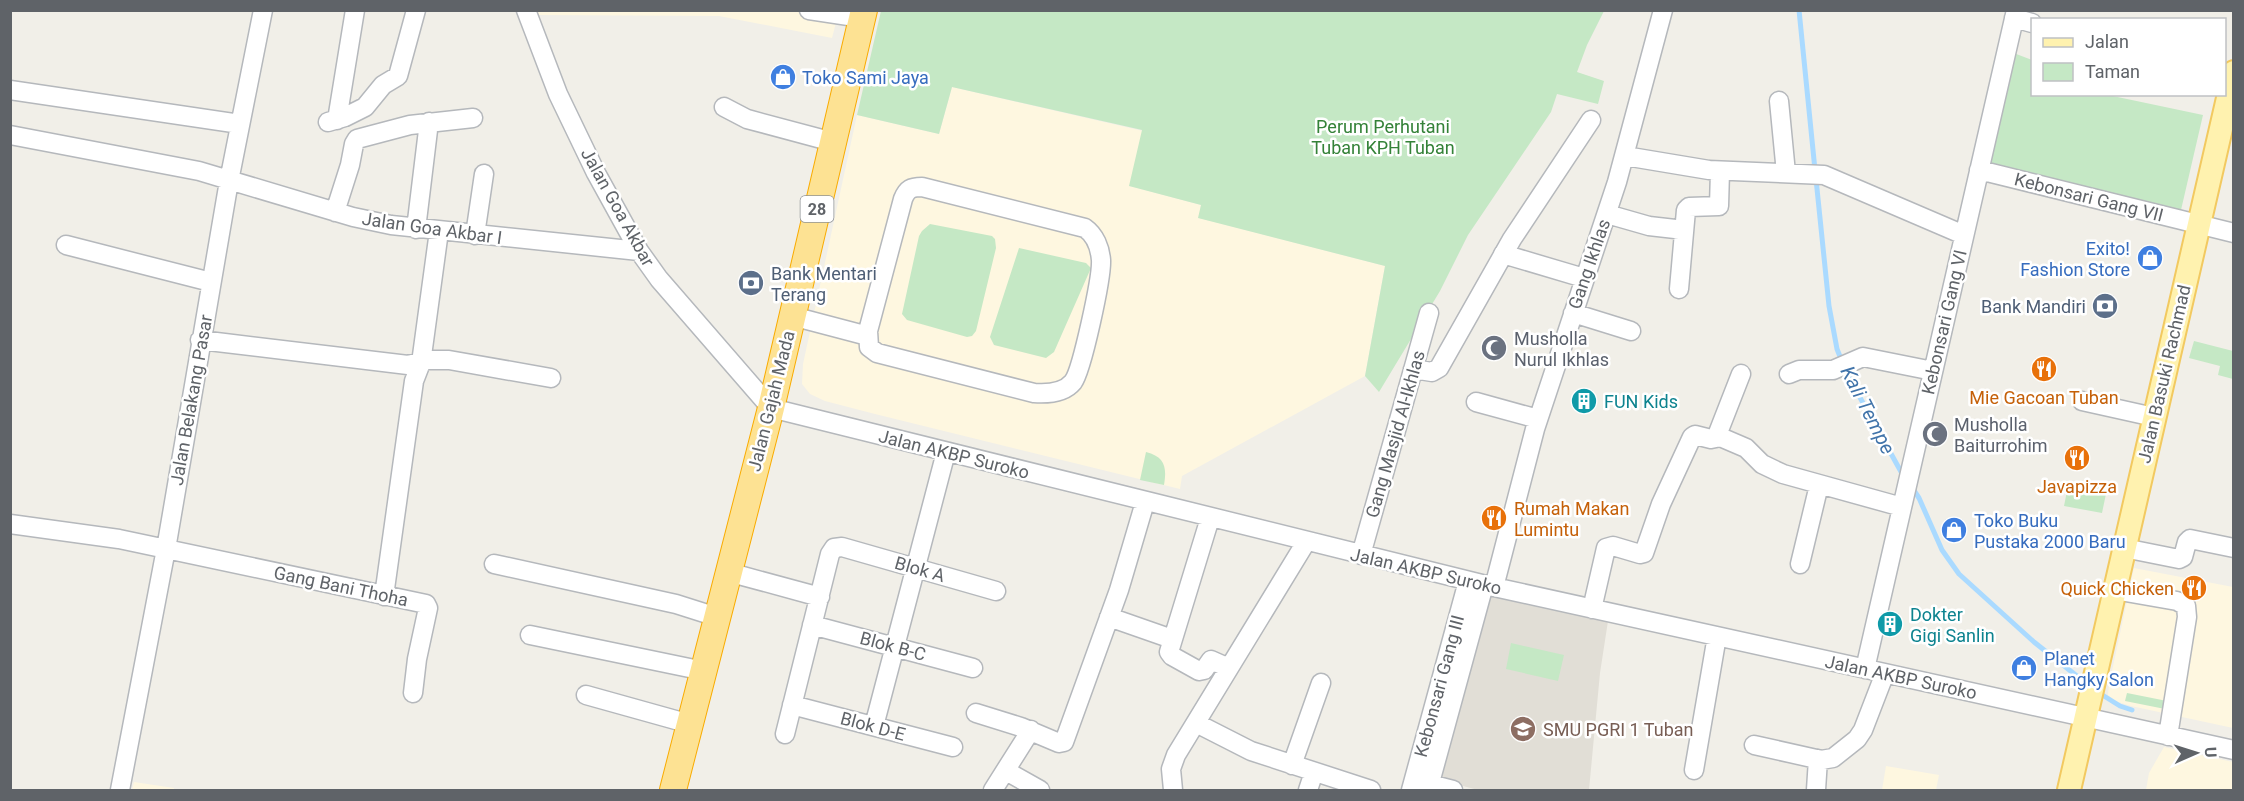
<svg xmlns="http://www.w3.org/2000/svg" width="2244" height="801" font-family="Roboto,sans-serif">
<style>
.commercial{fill:#fef7e0}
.education{fill:#e1ded6}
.green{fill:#c5e8c5}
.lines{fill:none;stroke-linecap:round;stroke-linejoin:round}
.stream{stroke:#aadaff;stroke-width:5}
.minor-casing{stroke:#b5b8bc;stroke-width:21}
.major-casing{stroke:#f2c960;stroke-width:26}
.highway-casing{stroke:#f9ab00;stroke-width:28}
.minor{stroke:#fff;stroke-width:18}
.major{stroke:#fff2af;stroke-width:22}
.highway{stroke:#fde293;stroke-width:26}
.labels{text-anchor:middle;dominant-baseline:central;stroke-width:5;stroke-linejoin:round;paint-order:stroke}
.shield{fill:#fff;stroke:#8f9295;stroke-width:1.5}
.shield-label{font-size:16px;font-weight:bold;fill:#5f6368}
.shop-label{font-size:18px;fill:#366cbe;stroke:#fff;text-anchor:start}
.park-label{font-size:18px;fill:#348238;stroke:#fff}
.street-label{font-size:18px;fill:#5f6368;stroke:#fff}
.service-label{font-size:18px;fill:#4e5e75;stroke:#fff;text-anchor:start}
.worship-label{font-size:18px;fill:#5b616d;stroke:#fff;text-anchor:start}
.food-label{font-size:18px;fill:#c56008;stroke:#fff}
.culture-label{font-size:18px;fill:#0d838f;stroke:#fff;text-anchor:start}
.education-label{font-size:18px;fill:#785e54;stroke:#fff;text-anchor:start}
.water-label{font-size:20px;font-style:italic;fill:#4174aa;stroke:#fff}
</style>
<rect width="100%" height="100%" fill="#f1efe8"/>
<!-- commercial -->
<path class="commercial" d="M533,11h306l-7,27 -113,-22 -184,-1z
M952,87l191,44 -13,55 71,19 -2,13 186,48 -20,110 -183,100 -2,13 -305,-75 -50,-13 -15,-7 -8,-10 1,-20 54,-249 82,19z
M2134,568l99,19v141l-102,-22 -16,-5 -7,-6 1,-10z
M2164,747l69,15v28h-87l3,-17z
M1886,766l53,9 -3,15h-54z
M134,782l40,6v2h-42z"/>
<!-- education -->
<path class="education" d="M1489,594l119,27 -8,52 -11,117h-111l-41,-11z"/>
<!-- green -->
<path class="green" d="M881,11h723l-17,34 -10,27 27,9 -6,23 -41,-10 -6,18 -83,123 -28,56 -61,101 -14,-16 20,-110 -187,-48 3,-13 -72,-19 13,-56 -190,-43 -13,47 -82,-19z
M2011,52l21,8v34l76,1 95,20 -22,95 -189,-45 -2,-2z
M930,224l62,12 3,3 1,9 -20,83 -4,5 -5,1 -60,-17 -5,-6 17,-78 3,-5z
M1019,248l67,15 5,5 -37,84 -8,6 -52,-13 -4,-8z
M2194,341l39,10v28l-15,-4 2,-9 -31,-8z
M1146,452c19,5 21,15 18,33l-24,-5z
M2069,481l38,8 -5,24 -38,-7z
M1511,643l53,12 -6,26 -52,-12z
M2127,693l40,8 -2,8 -40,-8z"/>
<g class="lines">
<!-- stream -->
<path class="stream" d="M1799,10l16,160
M1816,179l13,127 8,43 10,25 58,105
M1911,486l8,12 23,52 17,24 75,68 53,42
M2096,691l24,15 12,4"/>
<!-- minor casing -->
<g class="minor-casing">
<path id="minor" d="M526,10l32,84 38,79 43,78 20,28 112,129 723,179 740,163
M809,10l53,8
M2014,18l18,5
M10,90l230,34
M1779,101l7,72
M724,107l23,12 86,23
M337,120l18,-110
M328,122l17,-5 20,-10 18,-22 15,-9 18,-66
M10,135l189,36 154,46 38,8 248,26
M1625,156l84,14 115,5 140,60
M1979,170l255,63
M922,187l163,41c10,7 15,20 16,32 1,17 -19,110 -28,122 -9,11 -25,12 -39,11l-157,-40 -8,-6 -1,-16 35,-132c4,-10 8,-12 19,-12z
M335,212l15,-47 4,-21 3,-5 53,-14 63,-7
M1607,214l42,12 35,4
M416,229l13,-107
M475,235l9,-61
M66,245l145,37
M1503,254l81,24
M1679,289l7,-79 3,-3 30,-1 1,-35
M1573,313l58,18
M792,316l76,20
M200,340l208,25 20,-5h21l102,18
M1413,369l19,3 7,-4 73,-129 79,-119
M1789,374l10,-4h34l30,-13 70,14
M2082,401l72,16
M1476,402l62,17
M1718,436l28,12 16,16 21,10 119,33
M1210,518l-41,134 3,4 27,15 5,-1 7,-10 18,8
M10,524l109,15 307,65 2,4 -11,51 -4,34
M2124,548l55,11 4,-2 4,-15 3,-3 44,9
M1361,555l68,-242
M494,564l182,40 41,13
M1800,564l19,-79
M728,572l92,25
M1494,587l41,-158 82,-247 46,-172
M2114,590l63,11 9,5 1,11 -19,119
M384,596l30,-215 7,-18 18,-132
M1592,609l14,-61 7,-2 27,8 4,-1 17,-49 31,-67 3,-2 16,4 5,-1 25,-64
M1109,617l63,22
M812,625l161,43
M530,635l174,36
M1865,669l151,-659
M586,695l104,29
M792,705l161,42
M976,713l45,14 38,16 5,-1 55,-152 26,-88
M1196,723l55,28 120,39
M874,726l72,-274
M785,734l45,-180 4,-6 8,-1 154,44
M1754,745l67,15 12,-2 24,-19 6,-9 22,-57
M1292,765l29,-82
M1694,770l23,-134
M1006,771l34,19
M1418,781l35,9
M120,790l46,-241 63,-368 34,-171
M993,790l38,-60
M1173,790l-2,-21 5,-14 130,-213
M1308,790l6,-18
M1411,790l57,-209
M1428,790l56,-205
M1816,790l2,-31"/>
</g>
<!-- major casing -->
<g class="major-casing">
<path id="major" d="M2069,790l165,-718"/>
</g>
<!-- highway casing -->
<g class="highway-casing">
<path id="highway" d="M673,790l98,-382 93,-398"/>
</g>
<!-- minor -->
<use href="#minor" class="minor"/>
<!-- major -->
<use href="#major" class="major"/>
<!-- highway -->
<use href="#highway" class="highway"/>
</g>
<!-- icons -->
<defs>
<g id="shop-disc" transform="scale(1.35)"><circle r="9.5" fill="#3f7fe0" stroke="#fff"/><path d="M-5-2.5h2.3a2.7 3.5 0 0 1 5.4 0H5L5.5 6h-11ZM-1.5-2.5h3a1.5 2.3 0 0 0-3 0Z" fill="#fff"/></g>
<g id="bank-disc" transform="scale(1.35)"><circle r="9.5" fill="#5c6f8a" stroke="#fff"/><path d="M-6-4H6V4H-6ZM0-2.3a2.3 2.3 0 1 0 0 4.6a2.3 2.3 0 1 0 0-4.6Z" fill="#fff"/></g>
<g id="mosque-disc" transform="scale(1.35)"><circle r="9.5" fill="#6b7280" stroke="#fff"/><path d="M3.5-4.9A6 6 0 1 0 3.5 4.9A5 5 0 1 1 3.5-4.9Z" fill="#fff"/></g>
<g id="restaurant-disc" transform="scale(1.35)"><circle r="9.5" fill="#e8710a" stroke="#fff"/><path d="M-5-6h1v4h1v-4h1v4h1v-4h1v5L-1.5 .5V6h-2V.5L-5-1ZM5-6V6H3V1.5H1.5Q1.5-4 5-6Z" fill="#fff"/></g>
<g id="building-disc" transform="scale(1.35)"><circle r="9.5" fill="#0f9aa8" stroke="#fff"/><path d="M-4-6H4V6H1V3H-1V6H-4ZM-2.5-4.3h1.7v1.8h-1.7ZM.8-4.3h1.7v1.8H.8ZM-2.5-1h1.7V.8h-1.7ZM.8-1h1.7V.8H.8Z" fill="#fff"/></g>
<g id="school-disc" transform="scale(1.35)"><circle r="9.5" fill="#8d6e63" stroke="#fff"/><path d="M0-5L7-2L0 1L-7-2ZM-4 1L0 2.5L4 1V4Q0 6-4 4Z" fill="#fff"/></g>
</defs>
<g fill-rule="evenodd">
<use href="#shop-disc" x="783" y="77"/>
<use href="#shop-disc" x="2150" y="258"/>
<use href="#bank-disc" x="751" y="283"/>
<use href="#bank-disc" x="2105" y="306"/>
<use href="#mosque-disc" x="1494" y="348"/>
<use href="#restaurant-disc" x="2044" y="369"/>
<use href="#building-disc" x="1584" y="401"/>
<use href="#mosque-disc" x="1935" y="434"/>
<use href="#restaurant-disc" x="2077" y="458"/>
<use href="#restaurant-disc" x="1494" y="518"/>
<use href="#shop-disc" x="1954" y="530"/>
<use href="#restaurant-disc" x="2194" y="588"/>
<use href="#building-disc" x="1890" y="624"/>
<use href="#shop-disc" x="2024" y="668"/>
<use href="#school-disc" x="1523" y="729"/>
</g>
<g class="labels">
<!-- shield labels -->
<rect class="shield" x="800.5" y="196" width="33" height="26" rx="4.5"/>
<g class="shield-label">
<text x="817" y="209">28</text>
</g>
<!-- shop labels -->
<g class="shop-label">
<text x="802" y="77">Toko Sami Jaya</text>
<text x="2130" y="248" text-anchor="end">Exito!<tspan x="2130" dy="21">Fashion Store</tspan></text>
<text x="1974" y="520">Toko Buku<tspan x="1974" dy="21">Pustaka 2000 Baru</tspan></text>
<text x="2044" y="658">Planet<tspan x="2044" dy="21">Hangky Salon</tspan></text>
</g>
<!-- park labels -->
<g class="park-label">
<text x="1383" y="126">Perum Perhutani<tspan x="1383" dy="21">Tuban KPH Tuban</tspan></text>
</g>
<!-- street labels -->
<g class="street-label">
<text transform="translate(2089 197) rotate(14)">Kebonsari Gang VII</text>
<text transform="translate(618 207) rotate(61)">Jalan Goa Akbar</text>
<text transform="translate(432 228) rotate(8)">Jalan Goa Akbar I</text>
<text transform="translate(1589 264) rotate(-71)">Gang Ikhlas</text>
<text transform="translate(1944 322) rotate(-77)">Kebonsari Gang VI</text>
<text transform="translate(2164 374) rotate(-77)">Jalan Basuki Rachmad</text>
<text transform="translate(191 400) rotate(-80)">Jalan Belakang Pasar</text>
<text transform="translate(771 401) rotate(-76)">Jalan Gajah Mada</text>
<text transform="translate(1395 434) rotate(-74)">Gang Masjid Al-Ikhlas</text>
<text transform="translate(954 454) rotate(14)">Jalan AKBP Suroko</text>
<text transform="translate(920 569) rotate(16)">Blok A</text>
<text transform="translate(1426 571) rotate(13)">Jalan AKBP Suroko</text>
<text transform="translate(341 586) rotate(12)">Gang Bani Thoha</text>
<text transform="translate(893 646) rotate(15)">Blok B-C</text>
<text transform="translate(1901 677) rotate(12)">Jalan AKBP Suroko</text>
<text transform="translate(1439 686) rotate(-75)">Kebonsari Gang III</text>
<text transform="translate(873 726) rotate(15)">Blok D-E</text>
</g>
<!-- service labels -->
<g class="service-label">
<text x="771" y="273">Bank Mentari<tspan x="771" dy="21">Terang</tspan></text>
<text x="2086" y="306" text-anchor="end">Bank Mandiri</text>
</g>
<!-- worship labels -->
<g class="worship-label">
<text x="1514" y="338">Musholla<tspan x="1514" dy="21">Nurul Ikhlas</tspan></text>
<text x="1954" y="424">Musholla<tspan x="1954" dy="21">Baiturrohim</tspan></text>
</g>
<!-- food labels -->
<g class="food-label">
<text x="2044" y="397">Mie Gacoan Tuban</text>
<text x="2077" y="486">Javapizza</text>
<text x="1514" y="508" text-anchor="start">Rumah Makan<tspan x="1514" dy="21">Lumintu</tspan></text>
<text x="2174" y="588" text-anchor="end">Quick Chicken</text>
</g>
<!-- culture labels -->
<g class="culture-label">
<text x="1604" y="401">FUN Kids</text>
<text x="1910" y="614">Dokter<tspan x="1910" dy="21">Gigi Sanlin</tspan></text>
</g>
<!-- education labels -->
<g class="education-label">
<text x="1543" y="729">SMU PGRI 1 Tuban</text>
</g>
<!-- water labels -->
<g class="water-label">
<text transform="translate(1868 410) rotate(63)">Kali Tempe</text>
</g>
</g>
<!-- border -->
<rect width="2244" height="801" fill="none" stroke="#5f6368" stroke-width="24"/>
<!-- legend -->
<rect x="2031" y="18" width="195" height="78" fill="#ffffff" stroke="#bfc1c3" stroke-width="1.5"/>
<rect x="2043" y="38" width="30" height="9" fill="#fff2af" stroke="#bfc1c3" stroke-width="1.5"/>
<text x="2085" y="48" font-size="18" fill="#5f6368">Jalan</text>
<rect x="2043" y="63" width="30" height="18" fill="#c5e8c5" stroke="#bfc1c3" stroke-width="1.5"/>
<text x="2085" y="78" font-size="18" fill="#5f6368">Taman</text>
<!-- north arrow -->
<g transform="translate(2196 753) rotate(87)" stroke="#ffffff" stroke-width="4.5" paint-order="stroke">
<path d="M0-4.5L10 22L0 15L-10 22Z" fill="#5f6368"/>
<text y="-9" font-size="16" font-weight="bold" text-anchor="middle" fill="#5f6368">U</text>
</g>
</svg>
